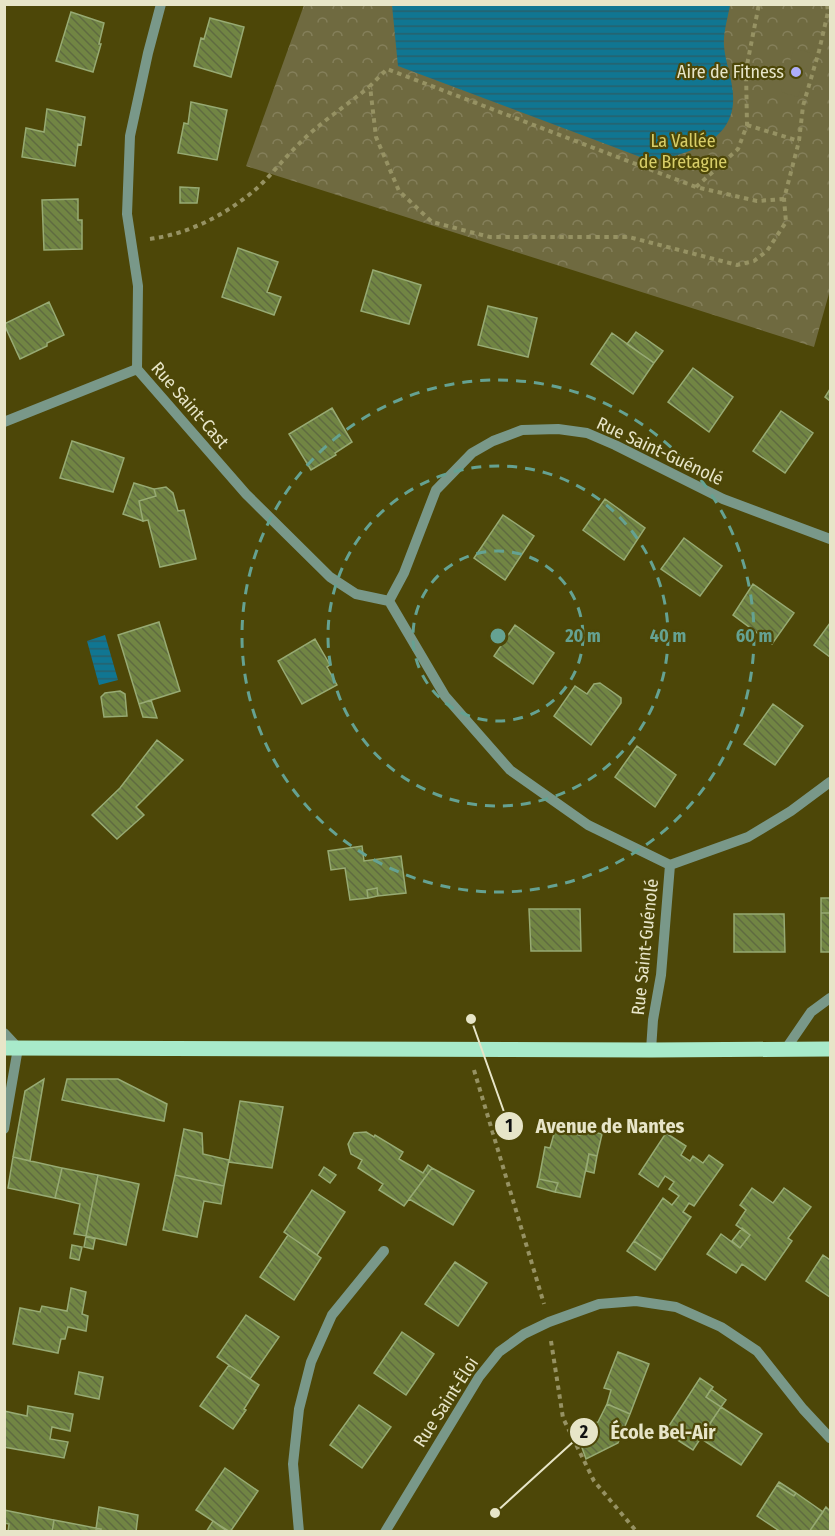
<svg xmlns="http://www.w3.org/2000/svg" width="835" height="1536" font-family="'Fira Sans Condensed',sans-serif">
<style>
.park{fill:url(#park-crowns)}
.pitch{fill:#6f6a40}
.water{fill:url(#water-rules)}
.building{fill:url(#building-back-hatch);stroke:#97aa73;stroke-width:1.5}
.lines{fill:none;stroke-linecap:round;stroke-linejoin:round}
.path{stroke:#969263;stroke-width:4;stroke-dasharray:4.5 4.5;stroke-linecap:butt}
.minor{stroke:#799889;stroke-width:10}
.major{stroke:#a8eaca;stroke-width:15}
.ring{fill:none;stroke:#65a292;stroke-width:3;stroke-dasharray:10 8}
.poi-dot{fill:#aeaefb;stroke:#4d4708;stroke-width:2}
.labels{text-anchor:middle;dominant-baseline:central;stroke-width:4.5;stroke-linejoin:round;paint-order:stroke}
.poi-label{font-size:18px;fill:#e7e5c8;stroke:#4d4708;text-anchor:end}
.park-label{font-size:18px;fill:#d8ce68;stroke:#4d4708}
.street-label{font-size:18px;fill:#e7e5c8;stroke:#4d4708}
.centre{fill:#65a292;stroke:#4d4708;stroke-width:3}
.ring-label{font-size:18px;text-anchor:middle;font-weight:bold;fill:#65a292;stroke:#4d4708;stroke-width:4.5;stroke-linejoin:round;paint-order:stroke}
.leader{fill:none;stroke:#e7e5c8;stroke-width:2}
.callout-dot{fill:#e7e5c8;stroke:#4d4708;stroke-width:2}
.mark-label{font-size:18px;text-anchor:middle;font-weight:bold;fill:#111}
.callout-label{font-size:20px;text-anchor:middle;font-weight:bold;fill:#e7e5c8;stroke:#4d4708;stroke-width:4.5;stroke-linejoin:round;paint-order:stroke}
</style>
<defs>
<pattern id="park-crowns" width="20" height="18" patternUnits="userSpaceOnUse" patternTransform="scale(1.5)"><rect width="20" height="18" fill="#6f6a40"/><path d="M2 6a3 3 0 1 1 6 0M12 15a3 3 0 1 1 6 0" fill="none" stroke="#847f5a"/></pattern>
<pattern id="water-rules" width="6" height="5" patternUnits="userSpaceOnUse" patternTransform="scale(1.5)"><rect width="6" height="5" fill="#107692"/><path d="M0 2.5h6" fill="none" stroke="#28606b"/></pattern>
<pattern id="building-back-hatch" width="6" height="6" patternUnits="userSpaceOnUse" patternTransform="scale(1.5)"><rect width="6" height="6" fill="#718543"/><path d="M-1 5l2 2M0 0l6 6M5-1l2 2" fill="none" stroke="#5f6b40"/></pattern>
</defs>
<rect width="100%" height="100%" fill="#4d4708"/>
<!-- park -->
<path class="park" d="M304,5h526v285l-16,57 -568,-181z"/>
<!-- pitch -->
<path class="pitch" d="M794,48l17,5 -13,44 -17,-5z"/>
<!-- water -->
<path class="water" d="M392,5h338c-2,12 -7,28 -6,41 1,13 6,27 8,40 6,33 -11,53 -40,64 -16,6 -31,11 -49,8l-245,-92z
M105,635l13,45 -19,5 -12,-44z"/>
<!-- building -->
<path class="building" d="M71,12l33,11 -5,21h2l-8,28 -37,-11z
M210,18l34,9 -13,50 -37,-11 7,-28 3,1z
M191,102l36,8 -10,50 -39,-7 6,-30 4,1z
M47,109l38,8 -4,28 -3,-1 -3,22 -53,-9 4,-29 18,4z
M180,187l19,1 -2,15h-17z
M78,199v21h4v29l-38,1 -2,-50z
M238,248l40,14 -11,30 14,5 -7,18 -52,-18z
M373,270l48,15 -12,39 -48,-13z
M49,302l15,33 -17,8v3l-27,13 -16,-35z
M488,306l49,12 -9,39 -50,-12z
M636,332l27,19 -9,12 -27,-19z
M612,333l42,30 -21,31 -42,-30z
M693,368l40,29 -24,35 -41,-30z
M830,389v12l-5,-4z
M332,408l20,34 -17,11 1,2 -25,15 -22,-36z
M781,411l32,22 -28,40 -32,-22z
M72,441l52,17 -11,34 -53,-14z
M134,483l20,6 2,7 -17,5 4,20 -20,-7z
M166,487l7,6 5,18 6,-1 12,49 -36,8 -12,-47 -5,1 -4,-20 17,-5 -2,-7z
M605,499l40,29 -21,32 -41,-30z
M503,515l31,21 -29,44 -31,-22z
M684,538l38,28 -22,30 -39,-27z
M753,584l41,29 -22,31 -39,-29z
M159,622l21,69 -41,13 -21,-69z
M830,623v34l-16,-12z
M515,625l39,28 -21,31 -39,-28z
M315,639l15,26 -3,2 10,18 -35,19 -24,-43z
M600,683l21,15v5l-30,42 -37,-29 21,-30 12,8 7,-10z
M120,691l5,3 2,22 -23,1 -3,-20 4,-4z
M151,700l6,18 -14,-1 -4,-13z
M773,704l30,22 -28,39 -31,-21z
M157,740l26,20 -47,47 8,8 -27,24 -25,-24 28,-27z
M637,746l39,29 -21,32 -40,-30z
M362,846l2,15 37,-5 5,37 -28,3 -1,-8 -10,2 1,8 -18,2 -5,-32 -14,2 -3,-19z
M377,888l1,8 -10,2 -1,-8z
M821,898h9v15h-9z
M529,909h51l1,42h-50z
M821,913h9v39h-9z
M734,914h50l1,38h-51z
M44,1079l-14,82 -17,-4 12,-66z
M67,1079h51l49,25 -3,17 -102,-21z
M240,1101l43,6 -11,61 -43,-6z
M184,1129l18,4 1,21 26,6 -5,26 -49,-11z
M581,1129l21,5 -5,22 -8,-2 -9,43 -25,-5 3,-9 -19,-4 6,-32 5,1 5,-18 25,5z
M366,1132l8,5 1,-2 28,17 -4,7 24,14 5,-8 4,3 -28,38 -25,-16 4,-6 -25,-16 4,-8 -11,-6 -3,-10 6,-11z
M666,1133l20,13 -5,9 9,6 3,-5 10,7 6,-8 14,10 -29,41 -5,-3 -6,9 8,5 -29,43 -28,-19 29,-43 9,7 7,-9 -10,-7 5,-7 -9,-6 -7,11 -19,-13z
M589,1154l8,2 -3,17 -8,-2z
M13,1157l49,11 -7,30 -47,-10z
M324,1167l12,8 -6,8 -11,-8z
M62,1168l36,7 -12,61 -12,-2 6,-30 -25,-6z
M432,1168l42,23 -21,34 -44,-26z
M98,1175l41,9 -13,61 -40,-9z
M175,1175l49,11 -3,18 -17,-3 -7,36 -34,-7z
M539,1179l19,4 -3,9 -18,-5z
M752,1188l21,15 11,-15 27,19 -23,31 4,3 -27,39 -23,-16 -6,9 -29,-19 14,-20 19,14 10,-13 -14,-10 10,-15 -6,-5z
M312,1190l33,22 -28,43 -33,-23z
M742,1228l8,7 -10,13 -8,-7z
M288,1235l33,23 -27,42 -34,-23z
M86,1236l9,3 -2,10 -9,-2z
M634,1241l28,19 -7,10 -28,-19z
M72,1245l10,2 -3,13 -9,-2z
M823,1255l7,5v37l-24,-16z
M455,1262l32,21 -29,43 -33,-22z
M71,1288l15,4 -4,22 6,2 -2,15 -18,-4 -3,12h-4l-3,14 -45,-9 7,-36 20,4 2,-6 25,5z
M246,1315l33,22 -29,42 -33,-22z
M402,1332l32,22 -28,41 -32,-22z
M618,1352l31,12 -19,50 -23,-10 4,-14 -7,-2z
M229,1365l30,20 -15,24 2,1 -13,19 -33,-23z
M79,1372l24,5 -4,22 -24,-5z
M700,1378l13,9 -7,10 15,10 -28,43 -28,-18z
M711,1389l15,11 -5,7 -15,-10z
M607,1404l23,10 -12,29 -32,16 -10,-28 22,-9z
M359,1405l32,22 -29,41 -32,-23z
M28,1406l45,8 -3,17 -18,-4 -2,12 18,3 -4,16 -60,-11v-36l23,5z
M721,1407l41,27 -21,31 -41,-27z
M225,1468l33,23 -28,41 -34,-22z
M779,1482l17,11 -2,3 -17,-11z
M777,1485l17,11 2,-3 27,19 -14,20h-28l-24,-16z
M99,1507l39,8 -2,17h-35v-3h-5z
M826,1507l4,4v21h-21z
M4,1510l50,10 -2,12h-44l1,-8 -5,-1z
M54,1520l47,9v3h-49z
M213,1521l15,11h-22z"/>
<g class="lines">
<!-- path -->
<path class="path" d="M747,125l52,16
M696,187l42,-38 9,-24 -1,-55 13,-66
M784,199l-27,2 -61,-14 -309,-118 -17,17 6,51 23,54 33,31 58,15h139l108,28 17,-4 13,-10 19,-29 -2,-23 15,-58 4,-35 16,-55 9,-39 -1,-8
M150,239c37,-5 71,-22 100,-45 18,-14 31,-33 48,-49 21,-22 48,-39 71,-58
M474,1070l70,234
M551,1341l12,77 31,63 43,51"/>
<!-- minor -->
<path class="minor" d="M161,4l-13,49 -18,83 -3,78 11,72 -1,83 109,125 84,83 26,17 33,7
M4,422l133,-53
M670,865l78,-28 43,-26 39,-29
M4,1033l14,15 -14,81
M651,1050l2,-30 8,-45 9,-110 -82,-40 -78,-55 -65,-74 -56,-95 15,-28 32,-83 36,-37 21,-12 29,-11 36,-1 29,4 28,12 108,54 107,40
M785,1050l26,-38 19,-14
M299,1532l-6,-68 6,-55 12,-47 21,-47 52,-64
M385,1532l94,-155 20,-25 25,-18 25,-12 50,-18 37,-3 40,6 45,20 36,24 46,58 27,29"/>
<!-- major -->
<path class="major" d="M4,1048l647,2 179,-1"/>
</g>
<!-- distance rings -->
<g class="ring">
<circle cx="498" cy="636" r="85"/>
<circle cx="498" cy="636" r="170"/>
<circle cx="498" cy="636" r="256"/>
</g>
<!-- markers -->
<circle class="poi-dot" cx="796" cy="72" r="6"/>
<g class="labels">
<!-- poi labels -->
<g class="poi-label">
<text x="784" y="72">Aire de Fitness</text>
</g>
<!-- park labels -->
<g class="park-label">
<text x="683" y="141">La Vallée<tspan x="683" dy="21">de Bretagne</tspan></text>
</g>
<!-- street labels -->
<g class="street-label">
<text transform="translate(190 405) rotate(49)">Rue Saint-Cast</text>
<text transform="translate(660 451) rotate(25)">Rue Saint-Guénolé</text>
<text transform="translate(645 947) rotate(-84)">Rue Saint-Guénolé</text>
<text transform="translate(446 1402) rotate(-57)">Rue Saint-Éloi</text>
</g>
</g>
<circle cx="498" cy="636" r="9" class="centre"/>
<g class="ring-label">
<text x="583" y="642">20 m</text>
<text x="668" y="642">40 m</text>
<text x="754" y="642">60 m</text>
</g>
<!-- callouts -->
<path class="leader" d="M471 1019L509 1126M495 1513L584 1432"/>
<g class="callout-dot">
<circle cx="471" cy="1019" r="6"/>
<circle cx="495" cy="1513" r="6"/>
<circle cx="509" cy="1126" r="15"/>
<circle cx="584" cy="1432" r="15"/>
</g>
<g class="mark-label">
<text x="509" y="1132">1</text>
<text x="584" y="1438">2</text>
</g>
<g class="callout-label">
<text x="610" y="1133">Avenue de Nantes</text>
<text x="663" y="1439">École Bel-Air</text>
</g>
<!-- border -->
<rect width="835" height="1536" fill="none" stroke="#e7e5c8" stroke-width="12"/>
</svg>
